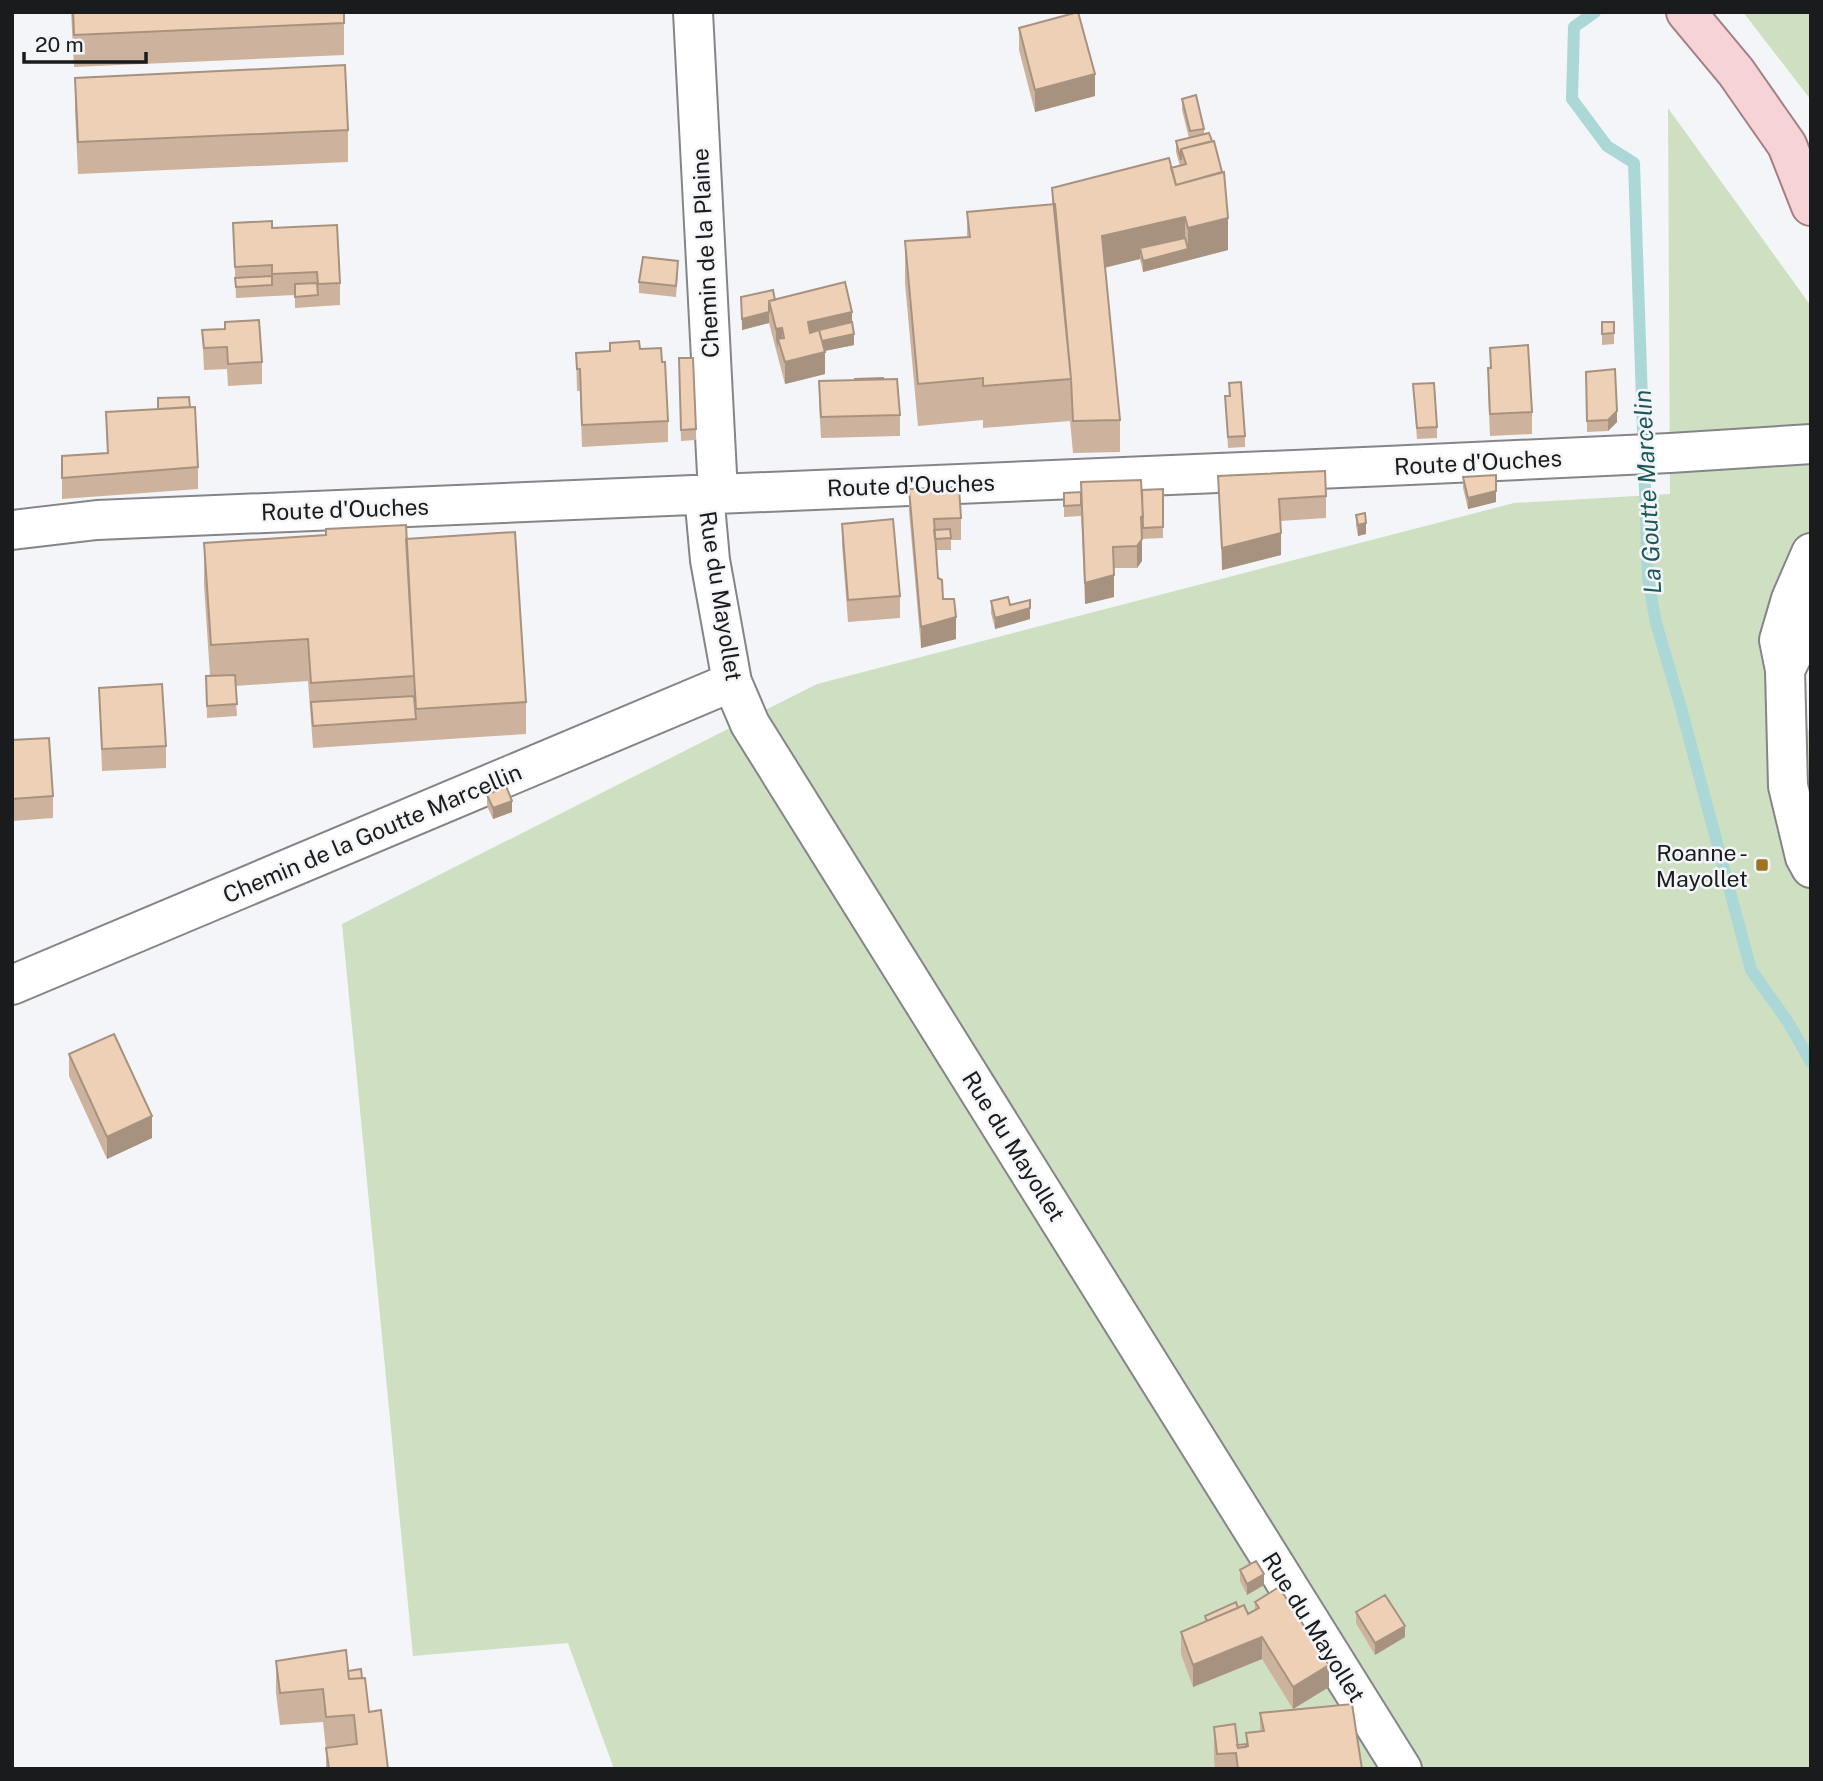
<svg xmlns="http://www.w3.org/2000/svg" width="1823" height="1781" font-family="'Public Sans',sans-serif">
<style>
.green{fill:#cee0c1}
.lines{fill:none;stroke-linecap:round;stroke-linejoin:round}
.stream{stroke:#abd8d7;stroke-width:12}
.minor-casing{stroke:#848588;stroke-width:42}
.major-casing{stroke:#a47f84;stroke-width:42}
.minor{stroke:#fff;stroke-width:38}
.major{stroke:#f5d3d7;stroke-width:38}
.wall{fill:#cdb39d}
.shaded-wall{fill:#a79280}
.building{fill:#eed0b7;stroke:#a79280;stroke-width:2}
.poi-dot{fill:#9e7322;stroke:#f4f5f8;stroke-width:2.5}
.labels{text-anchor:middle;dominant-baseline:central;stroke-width:5;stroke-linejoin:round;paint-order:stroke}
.street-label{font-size:23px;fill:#1a1b1c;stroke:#f4f5f8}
.poi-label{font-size:23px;fill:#1a1b1c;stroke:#f4f5f8;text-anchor:end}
.water-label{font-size:24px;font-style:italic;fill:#1b5959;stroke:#f4f5f8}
</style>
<rect width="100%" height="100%" fill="#f4f5f8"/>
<!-- green -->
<path class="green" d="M1743,12h68v88z
M1668,108l143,198v359l-20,31 20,39v1034h-1197l-46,-126 -155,13 -71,-732 475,-240 697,-181 156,-9z"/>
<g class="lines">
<!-- stream -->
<path class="stream" d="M1595,12l-21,15 -2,72 35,47 27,17 14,416 8,44 25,85 70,262 37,52 23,40"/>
<!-- minor casing -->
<g class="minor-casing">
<path id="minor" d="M693,12l25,481
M704,494l6,66 22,122 18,42 652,1045
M12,530l85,-10 1290,-54 283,-13 141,-9
M1811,553l-20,46 -12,41 6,30 26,-52
M1785,670l3,116 17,71 6,11
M12,985l720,-303"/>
</g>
<!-- major casing -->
<g class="major-casing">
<path id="major" d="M1686,12l50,60 51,73 24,61"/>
</g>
<!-- minor -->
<use href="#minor" class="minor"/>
<!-- major -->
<use href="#major" class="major"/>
</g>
<!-- wall -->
<path class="wall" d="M71,12h273v43l-270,12z
M1019,28l76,68 -60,16 -16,-62z
M75,78l273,52v32l-270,12 -3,-64z
M1182,99l22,30v5l24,116 -85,22 -3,-13 -35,9 15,152v32l-47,1 -3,-32 -87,7v-8l-65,6 -13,-143v-42l62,-4v-25l85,-8v-16l128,-22 -4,-14v-11l13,-3 -7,-28z
M233,223l39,5 68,55v22l-45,3v-13l-59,3z
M678,272l-2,25 -37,-4v-11z
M741,297l34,3 77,22 2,23 -30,6 1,23 -40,10 -16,-61 -27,7z
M1602,322h12v22l-12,1z
M202,330l60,32v22l-34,2 -1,-17 -23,1z
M1490,348l42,64v22l-42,2 -2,-46v-22h2z
M640,349l22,13 6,59v21l-86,5 -2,-56h-3l-1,-38z
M679,358l17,71v11l-15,1z
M1586,372l31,50 -9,9 -21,1z
M819,381l81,34v21l-79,2 -2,-35z
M1413,384l24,43v11l-20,1z
M1225,396l20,40v11l-17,1z
M190,407l8,60v22l-136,10v-43l45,-3 -1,-41z
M1218,476l108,20v22l-46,3 1,34 -59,15z
M1463,477l33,25 -28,7 -5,-21z
M909,489l52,29v22h-10v10h-15l2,28 5,21 13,40 -35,9 -12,-137z
M1163,489v49l-21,1v22l-5,7h-23v29l-29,7 -4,-89v1l-17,1v-24z
M1356,515l10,19 -8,2 -2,-10z
M842,524l58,72v22l-52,4 -6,-77z
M406,539l120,163v32l-213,14 -5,-67 -73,5 2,30 -30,2 -1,-42h4l-6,-91v-42z
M991,601l19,4 20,14 -35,10 -4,-16z
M99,688l67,58v22l-64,3z
M12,740l41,56v22l-41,3z
M487,795l25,17 -19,7 -6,-13z
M69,1054l83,84 -45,21 -38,-83z
M1240,1570l24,15 -17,10 -7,-14z
M1255,1602l74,85 -36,22 -31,-50 -69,28 -12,-33v-22l24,-10v-6l33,-8 10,6 7,-4z
M1356,1612l49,25 -30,18 -19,-32z
M276,1661l72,10 21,41 19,57h-62v-20l-3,-27 -43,3 -4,-32z
M1260,1713l102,56h-147l-1,-10v-32l23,18 9,-1v-11l14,-2z"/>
<!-- shaded-wall -->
<path class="shaded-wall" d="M1095,74v22l-60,16v-22z
M1185,217v32l-45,-1v11l-38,9v-32z
M1228,218v32l-85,22v-11l45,-12v-21z
M769,312v11l-27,7v-11z
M852,312v21l2,1v11l-44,9 -2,-32z
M782,328v21l-4,-10v10l-2,-9v11v-22z
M825,352v22l-40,10v-22z
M1617,411v11l-9,9v-11z
M1496,491v11l-28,7v-11z
M1366,523v11l-8,2v-11z
M1281,533v22l-59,15v-22z
M1142,539v22l-5,7v-22z
M1114,575v22l-29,7v-21z
M1030,608v11l-35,10v-11z
M956,617v22l-35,9v-21z
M512,801v11l-19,7v-11z
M152,1116v22l-45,21v-22z
M1264,1574v11l-17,10v-11z
M1405,1626v11l-30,18v-12z
M1262,1637v22l-69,28v-22z
M1329,1665v22l-36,22v-22z"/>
<!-- building -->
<path class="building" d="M73,12h271v11l-270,12z
M1078,12l17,62 -60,16 -16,-62z
M345,65l3,65 -270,12 -3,-64z
M1196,95l8,34 -14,2 -8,-32z
M1209,133l3,8 -31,8v11l-5,-19z
M1214,141l8,31 -46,13 -5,-17 15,-4 -5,-15z
M1169,158l7,27 48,-13 4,46 -40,10 -3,-11 -83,19 18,184 -47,1 -2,-42 -19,-191z
M1055,204l16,175 -88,7v-8l-65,6 -13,-143 65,-4 -3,-25z
M272,221v7l65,-3 3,58 -22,1 -1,-12 -45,2v-9l-37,2 -2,-44z
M1185,238l3,11 -45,12 -3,-13z
M643,257l35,4 -2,25 -37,-4z
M272,276v9l-36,2 -1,-9z
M845,282l7,30 -44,10 2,11 9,-3 6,22 -40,10 -7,-23 6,-1 -2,-10 -6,1 -7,-28z
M317,283l1,12 -23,2v-13z
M773,290l2,10 -6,1v11l-27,7 -1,-22z
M259,320l3,42 -34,2 -1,-17 -23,1 -2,-18 23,-1v-7z
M852,322l2,12 -32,7 -3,-11z
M1602,322h12v11l-12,1z
M639,341l1,8 21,-1 1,14h3l3,59 -86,4 -2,-56h-3l-1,-16 34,-2v-8z
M1528,345l4,67 -42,2 -2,-46h3l-1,-20z
M679,358h14l3,71 -15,1z
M1615,369l2,42 -9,9 -21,1 -1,-49z
M883,378v1l-28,1v-1z
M897,379l3,36 -79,2 -2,-36z
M1241,382l4,54 -17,1 -3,-41h5l-1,-13z
M1434,383l3,44 -20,1 -4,-44z
M189,397l1,10 -32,2v-11z
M195,407l3,60 -136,11v-22l46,-3 -2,-41z
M1325,471l1,25 -47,3 2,34 -59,15 -4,-72z
M1496,475v16l-28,7 -5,-21z
M1141,480l2,37h-2l1,22 -5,7 -24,1 1,28 -29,8 -4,-101z
M959,487l2,31 -27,1 4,59 4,2 1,19h11l2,18 -35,10 -12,-138z
M1163,489v38l-20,1 -1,-38z
M1081,492v13l-17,1v-13z
M1365,513l1,10 -8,2 -2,-10z
M893,519l7,77 -52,4 -6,-76z
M406,525l8,151 -103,7 -3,-44 -97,6 -7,-102 122,-8v-6z
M950,529l1,9 -16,1 -1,-9z
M515,532l11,170 -110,7 -10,-170z
M1008,597l2,8 20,-5v8l-35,10 -4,-17z
M235,675l2,29 -30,2 -1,-30z
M162,684l4,62 -64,3 -3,-61z
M414,696l2,23 -103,7 -2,-24z
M49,738l4,58 -41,3v-59z
M506,786l6,15 -19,7 -6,-13z
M114,1034l38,82 -45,21 -38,-83z
M1256,1561l8,13 -17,10 -7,-14z
M1279,1587l50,78 -36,22 -31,-50 -69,28 -12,-33 63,-27 4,9 11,-6 -4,-6z
M1385,1595l20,31 -30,17 -19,-31z
M1236,1602l2,6 -31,13 -2,-5z
M346,1650l3,29 16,-1 4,34 12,-2 7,59h-59l-3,-21 31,-4 -3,-29 -28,2 -3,-28 -43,4 -4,-32z
M361,1669l1,9 -13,1 -1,-8z
M1352,1704l10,65h-124l-2,-16 -19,1 -3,-27 21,-3 3,24 10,-2 -2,-13 18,-2 -4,-18z
M1246,1744v3l-8,1 -1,-3z"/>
<!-- markers -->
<rect class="poi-dot" x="1755" y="858" width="14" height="14" rx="3.5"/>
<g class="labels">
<!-- street labels -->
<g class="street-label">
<text transform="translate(705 253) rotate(-93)">Chemin de la Plaine</text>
<text transform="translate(1478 462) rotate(-3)">Route d'Ouches</text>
<text transform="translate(911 485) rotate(-2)">Route d'Ouches</text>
<text transform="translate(345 509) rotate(-2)">Route d'Ouches</text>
<text transform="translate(721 596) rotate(81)">Rue du Mayollet</text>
<text transform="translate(372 833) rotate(-23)">Chemin de la Goutte Marcellin</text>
<text transform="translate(1014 1146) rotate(58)">Rue du Mayollet</text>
<text transform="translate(1314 1627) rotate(58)">Rue du Mayollet</text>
</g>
<!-- poi labels -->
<g class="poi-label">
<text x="1748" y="852">Roanne -<tspan x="1748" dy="26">Mayollet</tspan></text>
</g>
<!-- water labels -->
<g class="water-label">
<text transform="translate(1647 492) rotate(-93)">La Goutte Marcelin</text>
</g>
</g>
<!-- border -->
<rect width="1823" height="1781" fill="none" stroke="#1a1b1c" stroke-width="28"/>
<!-- scale -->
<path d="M24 52v10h122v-10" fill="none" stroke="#1a1b1c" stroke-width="3.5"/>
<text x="35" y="52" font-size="21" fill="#1a1b1c" stroke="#f4f5f8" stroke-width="5" paint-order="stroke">20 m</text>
</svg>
